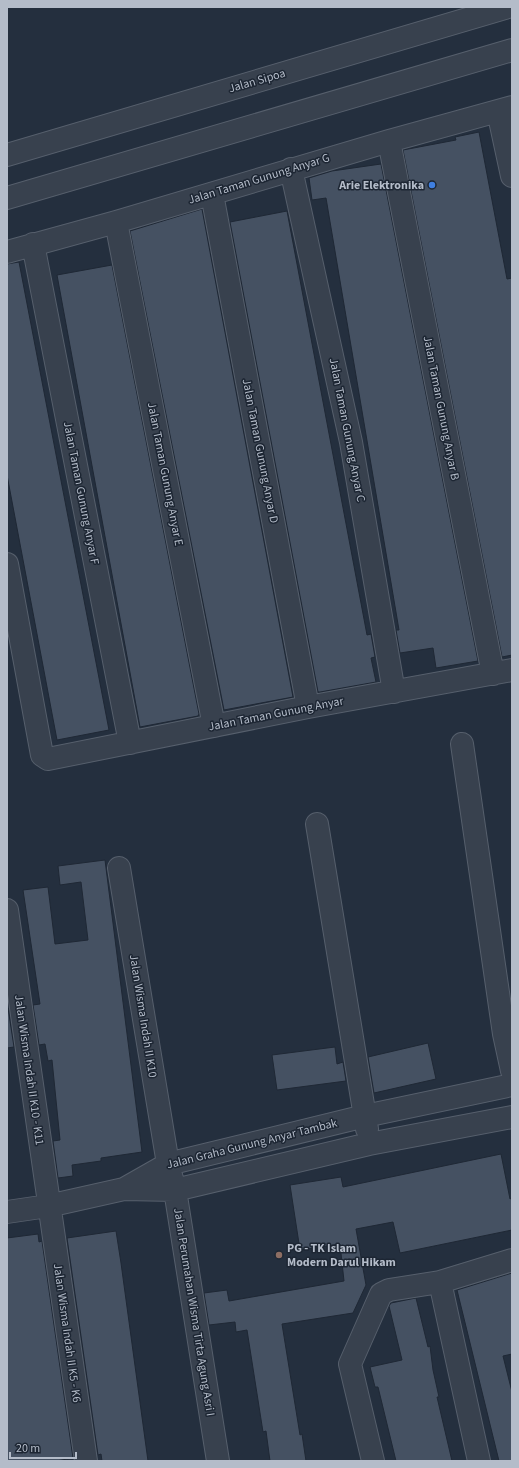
<svg xmlns="http://www.w3.org/2000/svg" width="519" height="1468" font-family="'Source Sans 3',sans-serif">
<style>
.building{fill:#455162;stroke:#1f2835}
.lines{fill:none;stroke-linecap:round;stroke-linejoin:round}
.minor-casing{stroke:#565f6c;stroke-width:24}
.minor{stroke:#38414e;stroke-width:22}
.shop-dot{fill:#3f7fe0;stroke:#1d2633;stroke-width:1.5}
.education-dot{fill:#8d6e63;stroke:#1d2633;stroke-width:1.5}
.labels{text-anchor:middle;dominant-baseline:central;stroke-width:3;stroke-linejoin:round;paint-order:stroke}
.street-label{font-size:12px;fill:#b4bcc9;stroke:#1d2633}
.poi-label{font-size:12px;font-weight:bold;fill:#b4bcc9;stroke:#1d2633;text-anchor:end}
</style>
<rect width="100%" height="100%" fill="#242f3e"/>
<!-- building -->
<path class="building" d="M479,132l28,147 5,-1v377l-10,2 -99,-507 53,-10 -1,-3z
M381,164l97,497 -42,7 -3,-20 -33,5 -4,-23h3l-73,-432 -14,2 -3,-22 23,-7z
M202,209l91,488 -69,13 -94,-479z
M287,211l77,408 3,16 4,-1 4,23 -4,1 5,24 -56,10h-2l-88,-470z
M19,262l90,468 -52,10 -50,-265v-211z
M112,265l87,449 -1,2 -58,11 -83,-452z
M105,860l37,292 -41,6v3l-29,4 1,11 -15,2 -5,-37 7,-1 -8,-80 -4,1 -3,-17 -6,1 -6,-40 7,-1 -17,-114 25,-3 7,57 33,-4 -7,-58 -21,3 -2,-19z
M7,1008h1l6,39 -7,1z
M428,1043l8,36 -62,14 -6,-36z
M335,1047l2,17 6,-2 3,19 -69,9 -5,-35z
M501,1154l9,45 2,-1v32l-112,23 -7,-31 -37,7 10,56 -13,28 -71,11 18,111 2,-1 4,27h-36l-4,-30 -3,1 -16,-102 -11,2 -1,-10 -26,3 -5,-32 23,-3 2,11 115,-20 -4,-37 -40,6 -10,-65 51,-8 2,10z
M116,1231l5,32 27,198h-46l-1,-7 -3,1 -31,-217z
M38,1234l1,8 3,-1 31,217 -17,3h-49v-223z
M512,1273v81l-9,2 9,36v69h-13l-42,-171z
M416,1298l12,49 2,-1 3,24 6,27h-2l15,64h-56l-18,-74h-3l-5,-20 32,-7 -13,-54 2,-3z"/>
<g class="lines">
<!-- minor casing -->
<g class="minor-casing">
<path id="minor" d="M498,111l14,65
M389,141l104,533
M7,155l501,-148
M291,169l60,273 43,250
M212,194l96,513
M7,198l505,-148
M116,222l98,504
M33,244l97,499
M7,252l109,-30 273,-81 123,-34
M7,564l35,191 6,4 260,-52 204,-37
M462,744l42,290 8,37
M317,824l50,305
M119,868l49,296 7,26 43,271
M7,910l79,551
M124,1189l44,-25 197,-48 147,-31
M7,1212l41,-6 76,-17 51,1 194,-46 143,-27
M440,1282l39,179
M373,1461l-23,-97 31,-70 8,-4 51,-8 72,-22"/>
</g>
<!-- minor -->
<use href="#minor" class="minor"/>
</g>
<!-- markers -->
<circle class="shop-dot" cx="432" cy="185" r="4"/>
<circle class="education-dot" cx="279" cy="1255" r="4"/>
<g class="labels">
<!-- street labels -->
<g class="street-label">
<text transform="translate(257 81) rotate(-16)">Jalan Sipoa</text>
<text transform="translate(259 179) rotate(-17)">Jalan Taman Gunung Anyar G</text>
<text transform="translate(441 408) rotate(79)">Jalan Taman Gunung Anyar B</text>
<text transform="translate(347 430) rotate(79)">Jalan Taman Gunung Anyar C</text>
<text transform="translate(260 451) rotate(79)">Jalan Taman Gunung Anyar D</text>
<text transform="translate(165 474) rotate(79)">Jalan Taman Gunung Anyar E</text>
<text transform="translate(81 493) rotate(79)">Jalan Taman Gunung Anyar F</text>
<text transform="translate(276 714) rotate(-11)">Jalan Taman Gunung Anyar</text>
<text transform="translate(143 1016) rotate(81)">Jalan Wisma Indah II K10</text>
<text transform="translate(29 1070) rotate(82)">Jalan Wisma Indah II K10 - K11</text>
<text transform="translate(252 1144) rotate(-14)">Jalan Graha Gunung Anyar Tambak</text>
<text transform="translate(194 1312) rotate(81)">Jalan Perumahan Wisma Tirta Agung Asri I</text>
<text transform="translate(67 1333) rotate(82)">Jalan Wisma Indah II K5 - K6</text>
</g>
<!-- poi labels -->
<g class="poi-label">
<text x="424" y="185">Arie Elektronika</text>
<text x="287" y="1248" text-anchor="start">PG - TK Islam<tspan x="287" dy="14">Modern Darul Hikam</tspan></text>
</g>
</g>
<!-- border -->
<rect width="519" height="1468" fill="none" stroke="#b4bcc9" stroke-width="16"/>
<!-- scale -->
<path d="M10 1452v6h66v-6" fill="none" stroke="#b4bcc9" stroke-width="2"/>
<text x="16" y="1452" font-size="12" fill="#b4bcc9" stroke="#1d2633" stroke-width="3" paint-order="stroke">20 m</text>
</svg>
